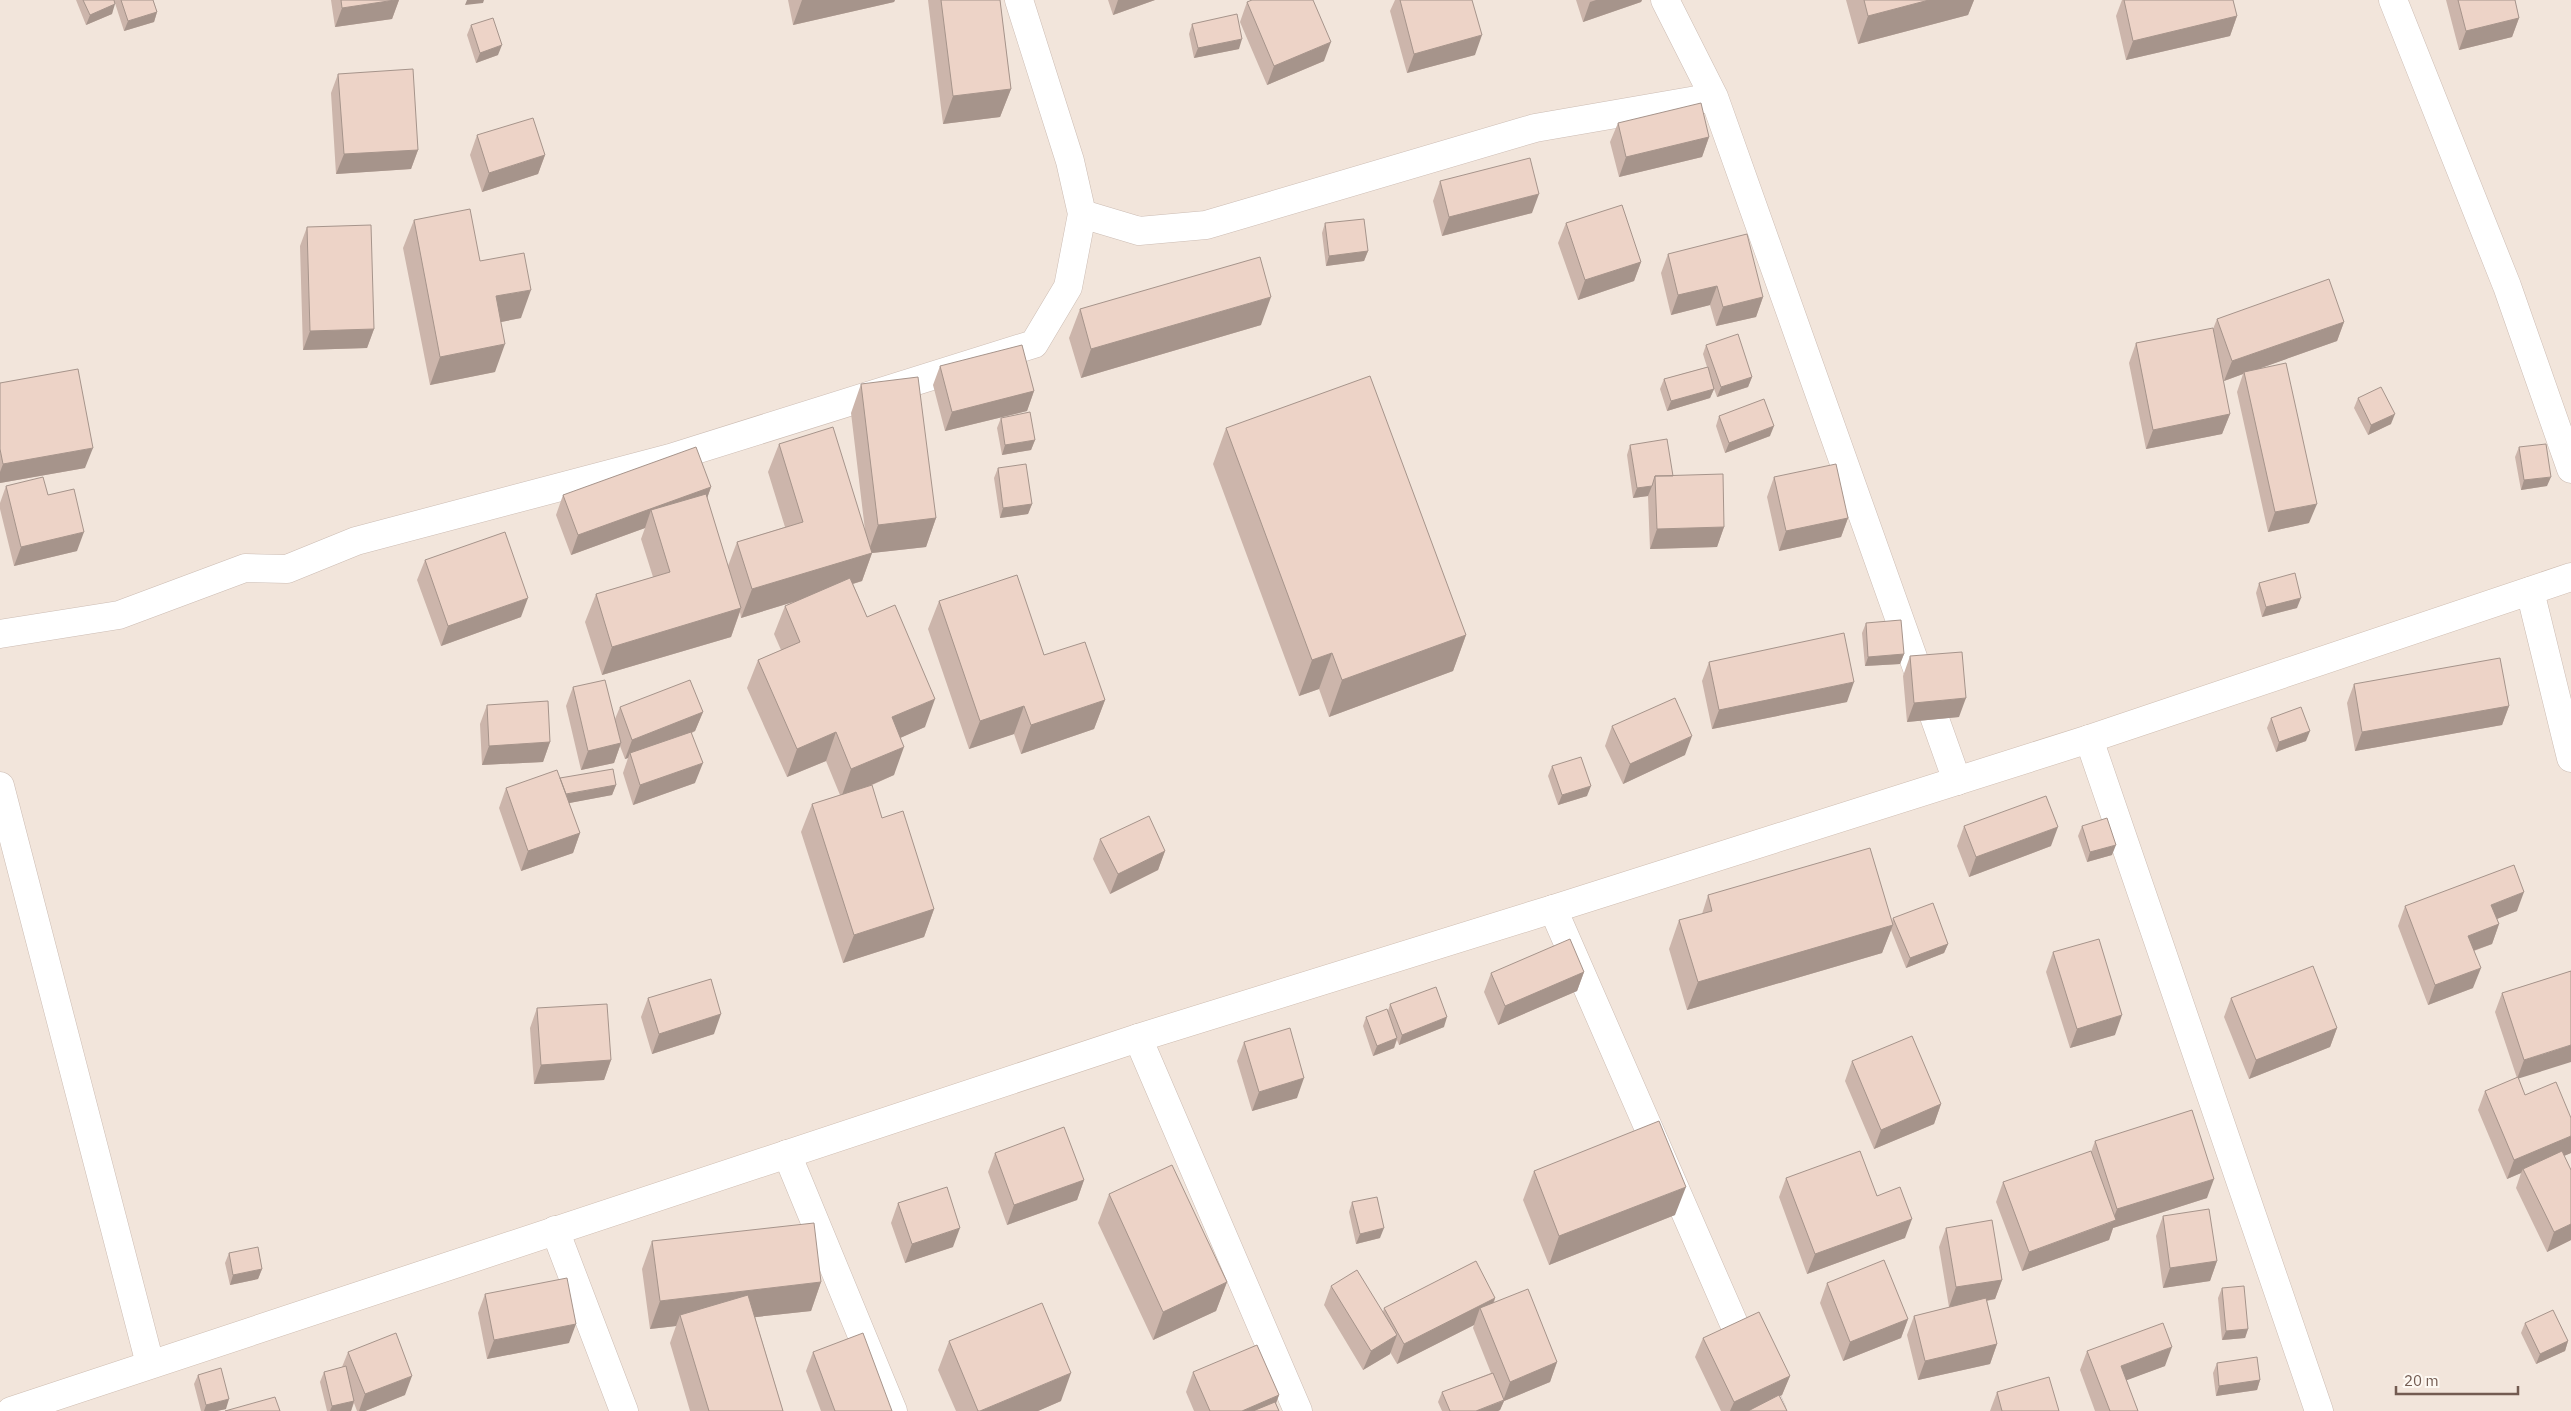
<svg xmlns="http://www.w3.org/2000/svg" width="2571" height="1411" font-family="'IBM Plex Sans',sans-serif">
<style>
.residential{fill:#f2e5db}
.lines{fill:none;stroke-linecap:round;stroke-linejoin:round}
.minor-casing{stroke:#ccbcb3;stroke-width:29}
.secondary-casing{stroke:#cebcb0;stroke-width:29}
.minor{stroke:#fff;stroke-width:28}
.secondary{stroke:#fff;stroke-width:28}
.wall{fill:#ccb5ab}
.shaded-wall{fill:#a6948b}
.building{fill:#edd3c7;stroke:#a6948b}
</style>
<rect width="100%" height="100%" fill="#fbf4ec"/>
<!-- residential -->
<path class="residential" d="M0,0h2571v1411h-2571z"/>
<g class="lines">
<!-- minor casing -->
<g class="minor-casing">
<path id="minor" d="M1665,0l49,97 243,684
M2393,0l114,286 64,183
M1082,214l57,17 67,-6 329,-97 179,-31
M2530,591l41,167
M0,634l119,-19 126,-47 42,1 69,-28 314,-83 364,-114 34,-57 14,-73 -12,-53 -51,-161
M2089,739l230,672
M0,786l150,578
M1553,909l219,502
M1138,1038l160,373
M787,1154l106,257
M555,1230l69,181"/>
</g>
<!-- secondary casing -->
<g class="secondary-casing">
<path id="secondary" d="M11,1411l1127,-373 415,-129 536,-170 482,-162"/>
</g>
<!-- minor -->
<use href="#minor" class="minor"/>
<!-- secondary -->
<use href="#secondary" class="secondary"/>
</g>
<!-- wall -->
<path class="wall" d="M76,0h38l-2,14 -26,11z
M114,0h39l4,12 -3,10 -30,9z
M331,0h68l-7,19 -57,8z
M788,0h107l-1,2 -101,23z
M928,0h72l11,89 -11,28 -57,7z
M1108,0h47l-42,15z
M1395,0h77l3,55 -68,18 -17,-62z
M1576,0h66l-1,2 -58,20z
M1846,0h128l-6,15 -110,29z
M2122,0h111l4,16 -7,20 -104,24 -10,-44z
M2446,0h69l4,18 -7,19 -53,13z
M1247,2l77,59 -57,24 -27,-63z
M1192,24l47,25 -45,9 -5,-24z
M471,25l27,30 -22,8 -9,-28z
M338,74l80,76 -7,19 -75,5 -5,-81z
M1618,123l91,14 -7,20 -83,20 -9,-35z
M477,135l68,20 -7,19 -56,18 -12,-37z
M1440,181l92,32 -90,23 -9,-35z
M414,220l66,41 41,57 -20,4 -6,50 -65,13 -27,-137z
M1325,223l43,28 -4,10 -38,5 -4,-33z
M1566,223l75,39 -7,19 -56,19 -20,-57z
M307,227l67,102 -7,19 -64,2 -3,-104z
M1668,254l95,43 -7,20 -40,9 -6,-21 -39,10 -10,-42z
M1080,309l181,16 -180,53 -12,-40z
M2217,319l127,3 -7,19 -79,28 51,154 -41,9 -31,-140 6,-18 -19,7 -3,-9 9,42 -8,20 -76,15 -17,-86 7,-20 77,-14z
M1706,345l46,32 -4,10 -31,10 -5,-14 2,6 -4,9 -43,13 -7,-22 4,-10 43,-12 -4,-13z
M940,366l94,25 -7,20 -82,20 -12,-46z
M0,383l85,85 -85,15z
M861,384l75,134 -10,29 -54,6 -10,28 -9,3 14,33 58,110 -25,11 -6,37 -24,11 12,32 52,91 -10,28 -81,26 -42,-131 11,-28 28,-9 -14,-34 -39,16 -40,-89 11,-28 23,-10 -7,-16 11,-28 8,-4 -52,16 -1,-6 -9,25 -129,38 -17,-53 11,-28 57,-17 -12,-38 4,-11 -74,27 -15,-40 7,-20 148,-8 -4,11 21,68 9,-24 48,-15 -17,-55 11,-28 86,86 -14,-117z
M2358,398l33,26 -23,11 -14,-27z
M1719,416l51,20 -45,17 -9,-27z
M1001,418l34,22 -4,10 -29,5 -5,-27z
M1226,428l240,207 -13,36 -124,46 -10,-28 -20,7 -86,-232z
M1630,445l43,31 51,51 -7,20 -67,2 -2,-53 -15,2 -6,-43z
M2519,447l28,39 -26,4 -6,-33z
M998,468l34,36 -4,10 -28,4 -6,-40z
M1774,477l74,41 -7,19 -62,14 -12,-54z
M6,486l42,9 29,56 -63,15 -14,-57v-6z
M425,560l96,57 -80,29 -24,-66z
M2259,583l38,25 -35,9 -6,-24z
M939,601l105,54 61,45 -11,29 -73,25 -7,-20 -45,15 -41,-120z
M1866,623l38,31 -4,10 -35,2 -3,-33z
M1910,656l49,61 -52,5 -4,-46z
M1709,662l138,40 -135,27 -10,-48z
M2354,684l155,22 -7,19 -147,26 -8,-48z
M573,687l42,32 5,-12 83,5 -8,19 -3,2 3,50 -62,22 -10,-32 5,-15 -3,1 -5,-13 -6,17 -33,7 -15,-64z
M487,705l63,37 -7,20 -61,3 -2,-41z
M2271,718l35,23 -30,11 -9,-24z
M1612,726l73,29 -62,29 -18,-38z
M1552,766l35,30 -29,9 -10,-29z
M616,785l-4,10 -43,8 11,30 -7,20 -52,18 -22,-63 7,-20z
M1964,826l87,20 -82,31 -12,-31z
M2082,826l30,29 -25,7 -9,-26z
M1100,839l65,12 -7,19 -48,24 -17,-35z
M1708,895l184,27 1,-4 55,26 -4,9 -38,15 -15,-38 -9,23 -195,57 -18,-61 10,-29 23,-6z
M2405,906l112,5 -20,8 2,5 -7,20 -18,7 -1,37 -45,17 -30,-79z
M2053,952l62,83 -45,13 -24,-76z
M2571,971l-53,108 7,16 46,58 -7,3 7,14v70l-24,12 -31,-64 5,-15 -14,6 -29,-69 7,-19 32,-13 -22,-66 7,-19z
M1584,972l-7,19 -79,34 -14,-33 7,-19z
M648,998l66,36 -62,20 -11,-37z
M2231,998l106,30 -7,19 -81,32 -25,-62z
M1390,1004l54,23 -45,18 -2,-5 -3,8 -21,8 -10,-30 3,-9 22,-6z
M537,1008l74,52 -7,20 -70,4 -4,-56z
M1244,1042l53,56 -45,13 -15,-50z
M1852,1061l89,43 -7,20 -60,25 -29,-68z
M2095,1141l112,57 -94,30 -4,12 -87,31 -26,-69 7,-20 88,-30z
M995,1153l89,27 -7,20 -70,25 -19,-53z
M1534,1171l141,44 -126,50 -26,-65z
M1786,1178l91,18 28,42 -98,36 -28,-77z
M1109,1194l118,88 -11,29 -63,29 -55,-117z
M1352,1202l28,36 -24,6 -7,-32z
M898,1203l55,44 -48,16 -14,-40z
M2163,1216l54,45 -7,20 -47,7 -7,-52z
M1946,1228l56,52 -7,19 -8,2 10,43 -7,20 -72,16 -11,-45 7,-19 40,-10 -5,1 -10,-60z
M652,1241l169,41 -10,29 -56,6 28,94h-93l-20,-68 6,-17 -26,3 -8,-60z
M229,1253l33,16 -4,10 -28,6 -5,-22z
M1827,1283l81,36 -7,19 -58,23 -23,-58z
M1331,1286l52,26 1,-4 111,-10 -1,5 63,59 -7,20 -46,19 -4,9 -2,1h-56l-4,-9 4,-10 49,-19 -18,-45 1,-3 -77,39 -7,-12v2l-27,16 -39,-65z
M2222,1288l26,41 -3,9 -23,2 -4,-42z
M485,1294l84,49 -82,16 -9,-46z
M2525,1323l43,18 -3,10 -29,13 -15,-31z
M1703,1338l87,38 -8,19 -2,1 7,15h-66l-26,-54z
M949,1341l112,60 -23,10h-82l-18,-41z
M2087,1351l78,15 -39,14 12,31h-43l-15,-41z
M348,1352l57,43 -40,16h-8l-3,-8 -3,8h-24l-7,-29 4,-10 18,-5z
M813,1352l79,59h-71l-15,-40z
M2217,1363l43,17 -3,10 -41,6 -3,-23z
M1193,1372l86,23 -3,8 3,8h-85l-8,-19z
M198,1375l28,34 -9,2h-16l-7,-27z
M1997,1392l62,19h-69z"/>
<!-- shaded-wall -->
<path class="shaded-wall" d="M395,0h4l-7,19 -57,8 7,-19z
M467,0h17l-1,3 -18,2z
M802,0h93l-1,2 -101,23z
M1118,0h37l-42,15z
M1596,0h46l-1,2 -58,20 7,-20z
M1929,0h45l-6,15 -110,29 10,-28z
M115,4l-3,10 -26,11 4,-10z
M157,12l-3,10 -30,9 4,-10z
M2237,16l-7,20 -104,24 7,-19z
M2519,18l-7,19 -53,13 7,-19z
M1482,35l-7,20 -68,18 7,-19z
M1242,39l-3,10 -45,9 4,-10z
M1331,42l-7,19 -57,24 7,-19z
M502,45l-4,10 -22,8 4,-10z
M1011,89l-11,28 -57,7 10,-28z
M1709,137l-7,20 -83,20 7,-20z
M418,150l-7,19 -75,5 8,-20z
M545,155l-7,19 -56,18 7,-19z
M1539,194l-7,19 -90,23 7,-19z
M1368,251l-4,10 -38,5 3,-10z
M1641,262l-7,19 -56,19 7,-20z
M1717,286l-7,19 -39,10 7,-20z
M531,290l-10,28 -35,7 10,-29z
M1271,297l-10,28 -180,53 10,-29z
M1763,297l-7,20 -40,9 7,-19z
M2344,322l-7,19 -93,33v-2l-1,2 -19,7 8,-20z
M374,329l-7,19 -64,2 7,-19z
M505,344l-10,28 -65,13 10,-28z
M1752,377l-4,10 -31,10 4,-10z
M1714,389l-4,9 -43,13 4,-10z
M1034,391l-7,20 -82,20 7,-19z
M2230,414l-8,20 -76,15 7,-19z
M2395,414l-4,10 -23,11 3,-10z
M1774,426l-4,10 -45,17 4,-10z
M1035,440l-4,10 -29,5 3,-10z
M93,448l-8,20 -85,15v-11l3,-8z
M2551,477l-4,9 -26,4 3,-10z
M1652,486l-4,10 -15,2 4,-10z
M711,487l-7,20 -53,3 -6,18 -74,27 7,-20z
M1032,504l-4,10 -28,4 3,-10z
M2317,504l-8,19 -41,9 7,-20z
M936,518l-10,29 -54,6 -10,28 -121,37 11,-29 116,-36 10,-28z
M1848,518l-7,19 -62,14 7,-20z
M1724,527l-7,20 -67,2 7,-20z
M84,532l-7,19 -63,15 7,-19z
M528,598l-7,19 -80,29 7,-20z
M2301,598l-4,10 -35,9 4,-10z
M741,608l-10,29 -129,38 10,-28z
M1466,635l-13,36 -124,46 13,-37z
M1332,653l-13,36 -20,7 13,-36z
M1904,654l-4,10 -35,2 3,-9z
M1854,682l-7,20 -135,27 7,-19z
M1966,698l-7,19 -52,5 7,-19z
M935,699l-10,28 -43,19 10,-29z
M1105,700l-11,29 -73,25 10,-29z
M1024,706l-10,28 -45,15 11,-28z
M2509,706l-7,19 -147,26 7,-19z
M703,712l-8,19 -64,26 -1,-4 -2,5 -3,1 7,-19z
M2310,731l-4,10 -30,11 3,-10z
M836,732l-10,29 -39,16 10,-28z
M1692,736l-7,19 -62,29 7,-20z
M550,742l-7,20 -61,3 7,-19z
M621,743l-7,20 -33,7 7,-19z
M904,747l-10,28 -53,23 10,-29z
M703,763l-8,20 -62,22 7,-20z
M616,785l-4,10 -53,10 4,-10z
M1591,786l-4,10 -29,9 4,-10z
M2058,827l-7,19 -82,31 7,-20z
M580,833l-7,20 -52,18 7,-20z
M2116,845l-4,10 -25,7 3,-10z
M1165,851l-7,19 -48,24 8,-20z
M2524,892l-7,19 -33,13 7,-19z
M934,909l-10,28 -81,26 11,-28z
M2499,924l-7,20 -31,11 7,-19z
M1893,925l-11,28 -195,57 11,-28z
M1948,944l-4,9 -38,15 4,-10z
M2481,968l-8,20 -45,17 7,-20z
M1584,972l-7,19 -79,34 7,-19z
M721,1014l-7,20 -62,20 7,-20z
M2122,1015l-7,20 -45,13 7,-19z
M1447,1017l-3,10 -45,18 3,-10z
M2337,1028l-7,19 -81,32 7,-19z
M1397,1038l-3,10 -21,8 4,-10z
M2571,1045v17l-54,17 7,-19z
M611,1060l-7,20 -70,4 7,-19z
M1304,1078l-7,20 -45,13 7,-19z
M1941,1104l-7,20 -60,25 7,-19z
M2571,1136v17l-46,19 -2,-3 -2,4 -14,6 7,-19z
M2214,1179l-7,19 -94,30 -4,12 -87,31 7,-19 83,-30 5,-13z
M1084,1180l-7,20 -70,25 7,-20z
M1686,1187l-11,28 -126,50 10,-29z
M1912,1219l-7,19 -98,36 8,-20z
M2571,1224v16l-24,12 7,-20z
M960,1228l-7,19 -48,16 7,-19z
M1384,1228l-4,10 -24,6 4,-10z
M2217,1261l-7,20 -47,7 7,-20z
M262,1269l-4,10 -28,6 3,-10z
M2002,1280l-7,19 -46,8 7,-20z
M821,1282l-10,29 -128,14 -3,-10 -4,11 -26,3 10,-28z
M1227,1282l-11,29 -63,29 10,-28z
M1495,1298l-7,19 -8,-9 -6,17 -77,39 7,-20z
M1908,1319l-7,19 -58,23 7,-19z
M576,1324l-7,19 -82,16 7,-19z
M2248,1329l-3,9 -23,2 4,-9z
M1397,1335l-7,19 -27,16 8,-19z
M2568,1341l-3,10 -29,13 4,-10z
M1997,1344l-7,20 -72,16 7,-19z
M2172,1347l-7,19 -51,19 7,-19z
M1557,1362l-7,20 -46,19 -4,9 -2,1h-22l27,-10 7,-19z
M1071,1373l-10,28 -23,10h-58z
M412,1376l-7,19 -40,16h-6l6,-17z
M1790,1376l-8,19 -33,16h-19l4,-9z
M2260,1380l-3,10 -41,6 3,-10z
M1279,1395l-6,16h-31z
M229,1399l-3,10 -9,2h-13l2,-6z
M354,1401l-3,10h-21l2,-5z"/>
<!-- building -->
<path class="building" d="M83,0h31l1,4 -25,11z
M121,0h32l4,12 -29,9z
M341,0h54l-53,8z
M941,0h59l11,89 -58,7z
M1252,0h61l18,42 -57,24 -27,-64z
M1400,0h72l10,35 -68,19z
M1864,0h65l-61,16z
M2124,0h109l4,16 -104,25z
M2458,0h57l4,18 -53,13z
M1237,14l5,25 -44,9 -6,-24z
M493,18l9,27 -22,8 -9,-28z
M413,69l5,81 -74,4 -6,-80z
M1701,103l8,34 -83,20 -8,-34z
M533,118l12,37 -56,18 -12,-38z
M1530,158l9,36 -90,23 -9,-36z
M1622,205l19,57 -56,18 -19,-57z
M470,209l10,52 44,-8 7,37 -35,6 9,48 -65,13 -26,-137z
M1364,219l4,32 -39,5 -4,-33z
M371,225l3,104 -64,2 -3,-104z
M1747,234l16,63 -40,10 -6,-21 -39,9 -10,-41z
M1260,257l11,40 -180,52 -11,-40z
M2329,279l15,43 -112,39 -15,-42z
M2213,328l17,86 -77,16 -17,-87z
M1738,334l14,43 -31,10 -15,-42z
M1022,345l12,46 -82,21 -12,-46z
M2286,363l31,141 -42,8 -31,-140z
M1708,367l6,22 -43,12 -7,-22z
M78,369l15,79 -90,16 -3,-15v-66z
M1370,376l96,259 -124,45 -10,-27 -20,7 -86,-232z
M918,377l18,141 -58,7 -17,-141z
M2381,387l14,27 -24,11 -13,-27z
M1764,399l10,27 -45,17 -10,-27z
M1030,412l5,28 -30,5 -4,-27z
M833,427l39,126 -120,36 -15,-47 66,-20 -24,-78z
M1667,439l6,37h-18l-3,10 -15,2 -7,-43z
M2546,444l5,33 -27,3 -5,-33z
M696,447l15,40 -133,48 -15,-40z
M1026,464l6,40 -29,4 -5,-40z
M1836,464l12,54 -62,13 -12,-54z
M1723,474l1,53 -67,2 -2,-53z
M43,477l5,18 26,-6 10,43 -63,15 -15,-61z
M706,494l35,114 -129,39 -16,-53 74,-22 -19,-62z
M505,532l23,66 -80,28 -23,-66z
M2295,573l6,25 -35,9 -7,-24z
M1017,575l27,80 41,-13 20,58 -74,25 -7,-19 -44,15 -41,-120z
M850,578l17,39 28,-12 40,94 -43,18 12,30 -53,22 -15,-37 -39,17 -39,-89 42,-18 -15,-36z
M1901,620l3,34 -36,3 -2,-34z
M1844,633l10,49 -135,28 -10,-48z
M1962,652l4,46 -52,5 -4,-47z
M2500,658l9,48 -147,26 -8,-48z
M605,680l16,63 -33,8 -15,-64z
M690,680l13,32 -71,28 -12,-33z
M1675,698l17,38 -62,28 -18,-38z
M548,701l2,41 -61,4 -2,-41z
M2301,707l9,24 -31,11 -8,-24z
M691,732l12,31 -63,22 -10,-32z
M1581,757l10,29 -29,9 -10,-29z
M613,769l3,16 -50,9 -6,-16z
M557,770l23,63 -52,18 -22,-63z
M872,785l10,33 21,-7 31,98 -80,26 -42,-131z
M2046,796l12,31 -82,30 -12,-31z
M1149,816l16,35 -47,23 -18,-35z
M2107,818l9,27 -26,7 -8,-26z
M1870,848l23,77 -195,57 -19,-62 33,-9 -4,-16z
M2514,865l10,27 -33,13 8,19 -31,12 13,32 -46,17 -30,-79z
M1933,903l15,41 -38,14 -17,-40z
M1570,939l14,33 -79,34 -14,-33z
M2099,939l23,76 -45,14 -24,-77z
M2313,966l24,62 -81,32 -25,-62z
M2571,971v74l-47,15 -22,-67z
M711,979l10,35 -62,20 -11,-36z
M1436,987l11,30 -45,18 -12,-31z
M607,1004l4,56 -70,5 -4,-57z
M1387,1009l10,29 -20,8 -11,-29z
M1290,1028l14,50 -45,14 -15,-50z
M1912,1036l29,68 -60,26 -29,-69z
M2518,1077l7,18 31,-13 15,36v18l-57,24 -29,-69z
M2192,1110l22,69 -97,30 -22,-68z
M1659,1121l27,66 -127,49 -25,-65z
M1064,1127l20,53 -70,25 -19,-52z
M1860,1151l17,45 23,-9 12,32 -97,35 -29,-76z
M2091,1151l25,69 -87,32 -26,-70z
M2562,1151l9,19v54l-17,8 -31,-63z
M1172,1165l55,117 -64,30 -54,-118z
M947,1187l13,41 -48,16 -14,-41z
M1377,1197l7,31 -24,6 -8,-32z
M2209,1209l8,52 -47,7 -7,-52z
M1992,1220l10,60 -46,7 -10,-59z
M814,1223l7,59 -161,19 -8,-60z
M258,1247l4,22 -29,6 -4,-22z
M1884,1260l24,59 -58,23 -23,-59z
M1476,1261l19,37 -91,46 -20,-36z
M1357,1270l40,65 -26,16 -40,-65z
M567,1278l9,46 -82,16 -9,-46z
M2244,1286l4,43 -22,2 -4,-43z
M1528,1289l29,73 -47,20 -30,-74z
M748,1295l35,116h-74l-29,-96z
M1986,1298l11,46 -72,17 -11,-45z
M1042,1303l29,70 -91,38h-2l-29,-70z
M2553,1310l15,31 -28,13 -15,-31z
M1759,1312l31,64 -56,26 -31,-64z
M2163,1323l9,24 -51,19 17,45h-28l-23,-60z
M396,1333l16,43 -47,18 -17,-42z
M863,1333l29,78h-57l-22,-59z
M1257,1345l22,50 -37,16h-32l-17,-39z
M2257,1357l3,23 -41,6 -2,-23z
M346,1366l8,35 -22,5 -8,-34z
M221,1368l8,31 -23,6 -8,-30z
M1493,1373l11,27 -28,11h-26l-8,-19z
M2049,1377l10,34h-57l-5,-19z
M1779,1395l8,16h-39z
M275,1397l5,14h-55z
M1275,1402l4,9h-26z"/>
<!-- scale -->
<path d="M2396 1386v8h122v-8" fill="none" stroke="#735b51" stroke-width="2.5"/>
<text x="2404" y="1386" font-size="15" fill="#735b51" stroke="#fdf8f2" stroke-width="4" paint-order="stroke">20 m</text>
</svg>
